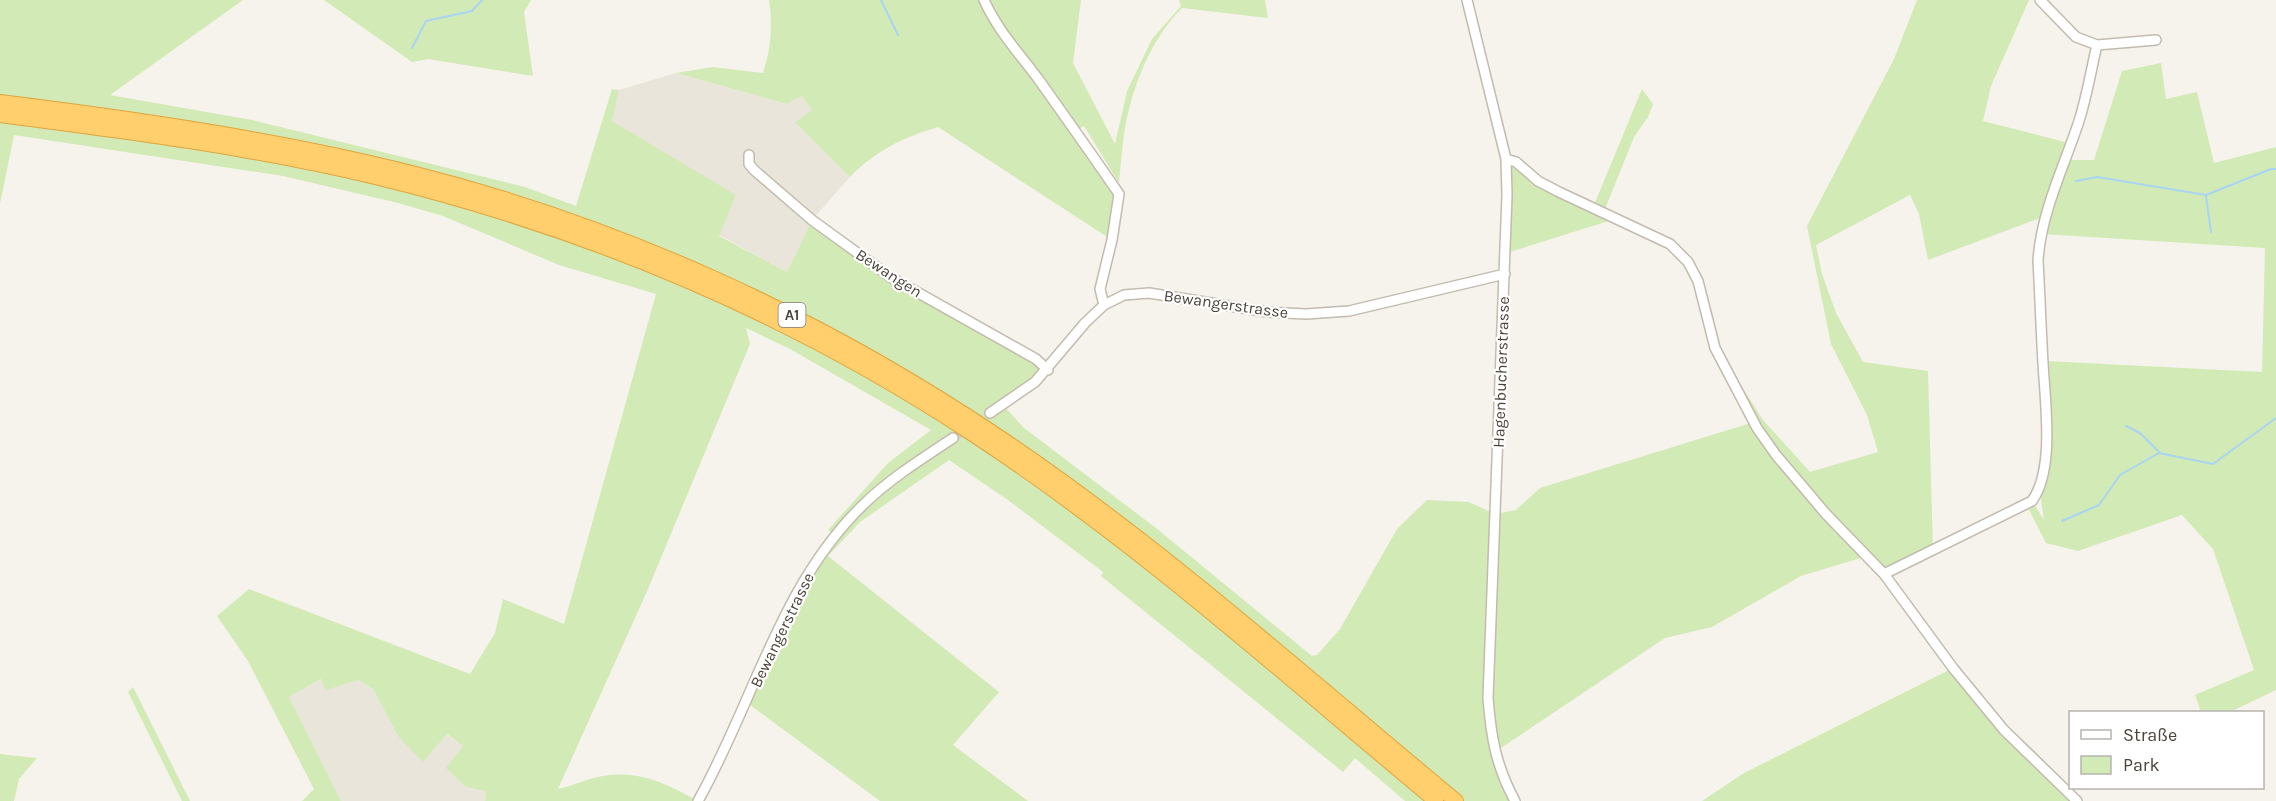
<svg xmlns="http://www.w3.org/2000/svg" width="2276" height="801" font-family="Karla,sans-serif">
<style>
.residential{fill:#eae5da}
.green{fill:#d2eab5}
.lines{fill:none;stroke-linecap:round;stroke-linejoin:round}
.stream{stroke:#a9d4f2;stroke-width:2}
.minor-tunnel{stroke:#d4d0c8;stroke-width:9;stroke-dasharray:9 4.5;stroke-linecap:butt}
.minor-casing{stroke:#c2bbae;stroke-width:12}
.highway-casing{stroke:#e0a43c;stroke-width:16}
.minor{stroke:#fff;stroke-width:9}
.highway{stroke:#ffcf6e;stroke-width:14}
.labels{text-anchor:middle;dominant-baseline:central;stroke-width:4.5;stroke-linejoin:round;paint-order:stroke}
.shield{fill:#fff;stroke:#817c74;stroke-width:1.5}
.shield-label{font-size:15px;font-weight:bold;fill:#4b4439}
.street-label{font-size:16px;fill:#4b4439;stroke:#fff}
</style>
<rect width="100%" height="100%" fill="#f6f3ec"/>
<!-- residential -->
<path class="residential" d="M676,73l111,31 15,-8 10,14 -16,12 54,55 -38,43 -25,52 -68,-37 16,-40 -124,-74 8,-31z
M322,679l5,10 31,-9 15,9 25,47 35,15 13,-17 17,12 23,45 -1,10h-144l-52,-104z"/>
<!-- green -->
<path class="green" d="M0,0h243l-133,95 142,25 273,67 51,19 36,-117 7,1 -7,31 124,74 -17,41 68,36 25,-52 80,58 156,92 -45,35 21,23 132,100 156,128 5,-1 23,-26 57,-100 30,-29 42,2 26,12 21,-4 24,-22 214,-66 5,3 -35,-67 39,62 47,52 68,-20 -11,-37 -36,-71 -24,-118 87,-167 23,-59h112l-38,86 -8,35 86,22 -26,74 -115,43 -9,-46 -9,-19 -94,50 6,29 14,39 27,49 65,9 5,179 -49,24 -17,-18 -66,20 -89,51 -47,11 -170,114 20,49h-110l-50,-43 -12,14 -242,-196 2,-4 -95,-72 -59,-40 -89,62 -32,34 171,136 -46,53 75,56h-148l-134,-99 38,-84 51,-83 -7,-5 60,-67 43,-33 -141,-81 -44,-21 4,16 -102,245 -90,200c15,-3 30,-11 45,-13 36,-6 64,8 95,25h-213l1,-10 -20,-4 -20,-19 17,-22 -16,-12 -24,28 -25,-26 -25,-47 -15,-9 -32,10 -5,-11 -32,18 52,104h-39l12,-12 -66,-128 -31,-45 32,-27 221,85 25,-41 8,-34 61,25 92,-330 -97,-29 -116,-49 -45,-13 -115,-27 -269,-41 -14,69z
M324,0h207l-7,12 9,64 -93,-15 -11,-2 -17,3z
M769,0h312l-8,63 42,81 12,-53 25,-52 29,-33 -2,-6h86l3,18 -86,-10c-30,30 -48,74 -56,115 -4,20 -5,41 -7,60l-35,-57 -5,3 40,65 -7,46 -174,-113c-34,10 -63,24 -88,50l-55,-55 17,-12 -10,-14 -15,8 -111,-31 37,-6 50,6c8,-24 10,-48 6,-73z
M2161,63l5,36 31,-7 17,71 62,-16v543l-46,22h-29l-6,-17 59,-25 -41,-121 -31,-34 -104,36 -32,-8 -20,-39 6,-3 12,19 -4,-27 7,-19 -2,-113 217,11 3,-124 -222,-14 23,-74h28l28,-89z
M1642,89l11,15 -5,13 -14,20 -29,72 -11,-4z
M1515,165l100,54 -105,33 1,-83z
M1953,668l51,62 73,71h-375l42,-28z
M133,687l57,114h-8l-54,-109z
M0,754l37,4 -18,21 -5,22h-14z"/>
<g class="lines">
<!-- stream -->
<path class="stream" d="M881,0l17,35
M412,48l14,-27 46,-10 10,-11
M2076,181l21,-4 109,18 65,-26h5
M2206,196l5,36
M2126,426l14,7 19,19
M2062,521l37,-16 21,-30 39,-22 54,11 63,-46"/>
<!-- minor-tunnel -->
<path class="minor-tunnel" d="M953,438l37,-25"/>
<!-- minor casing -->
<g class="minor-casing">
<path id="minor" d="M984,0c14,31 35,53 55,80 27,38 54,76 80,114l-7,46 -12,49 4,16
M1467,0l39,159 1,36 -19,503c3,39 8,68 27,103
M2040,0l36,37 21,8 59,-5
M749,155v9l5,6 58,50 80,58 144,81 12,11
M1506,159l10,3 22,19 21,11 111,52 18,18 10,19 17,67 42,80 19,27 50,59 58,60 69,94 51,62 73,71
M990,413l45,-31 50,-59 19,-18 20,-10 25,-2 118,19 39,2 43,-3 156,-37
M1884,574l148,-73c23,-32 13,-99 11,-138 -2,-34 -3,-68 -5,-102 3,-49 26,-94 41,-140 8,-25 12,-51 18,-76
M698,801c56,-99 82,-217 167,-298 26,-25 58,-45 88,-65"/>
</g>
<!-- highway casing -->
<g class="highway-casing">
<path id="highway" d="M0,102c137,17 274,37 408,70 209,52 409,143 588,263 163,109 309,241 460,366
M0,115c124,16 249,32 371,61 212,51 415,136 597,255 167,109 315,243 468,370"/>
</g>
<!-- minor -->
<use href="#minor" class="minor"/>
<!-- highway -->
<use href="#highway" class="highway"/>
</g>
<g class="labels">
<!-- shield labels -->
<rect class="shield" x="778.5" y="303" width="27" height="24" rx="4.5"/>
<g class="shield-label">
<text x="792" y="315">A1</text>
</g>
<!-- street labels -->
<g class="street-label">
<text transform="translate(889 273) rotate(33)">Bewangen</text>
<text transform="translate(1226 304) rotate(8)">Bewangerstrasse</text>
<text transform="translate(1501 372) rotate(-88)">Hagenbucherstrasse</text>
<text transform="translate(782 630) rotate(-64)">Bewangerstrasse</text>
</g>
</g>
<!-- legend -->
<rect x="2069" y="711" width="195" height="78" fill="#ffffff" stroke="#b7b4b0" stroke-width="1.5"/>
<rect x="2081" y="730" width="30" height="9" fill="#ffffff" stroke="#b7b4b0" stroke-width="1.5"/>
<text x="2123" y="741" font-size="18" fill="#4b4439">Straße</text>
<rect x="2081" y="756" width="30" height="18" fill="#d2eab5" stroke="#b7b4b0" stroke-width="1.5"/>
<text x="2123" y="771" font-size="18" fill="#4b4439">Park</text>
</svg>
